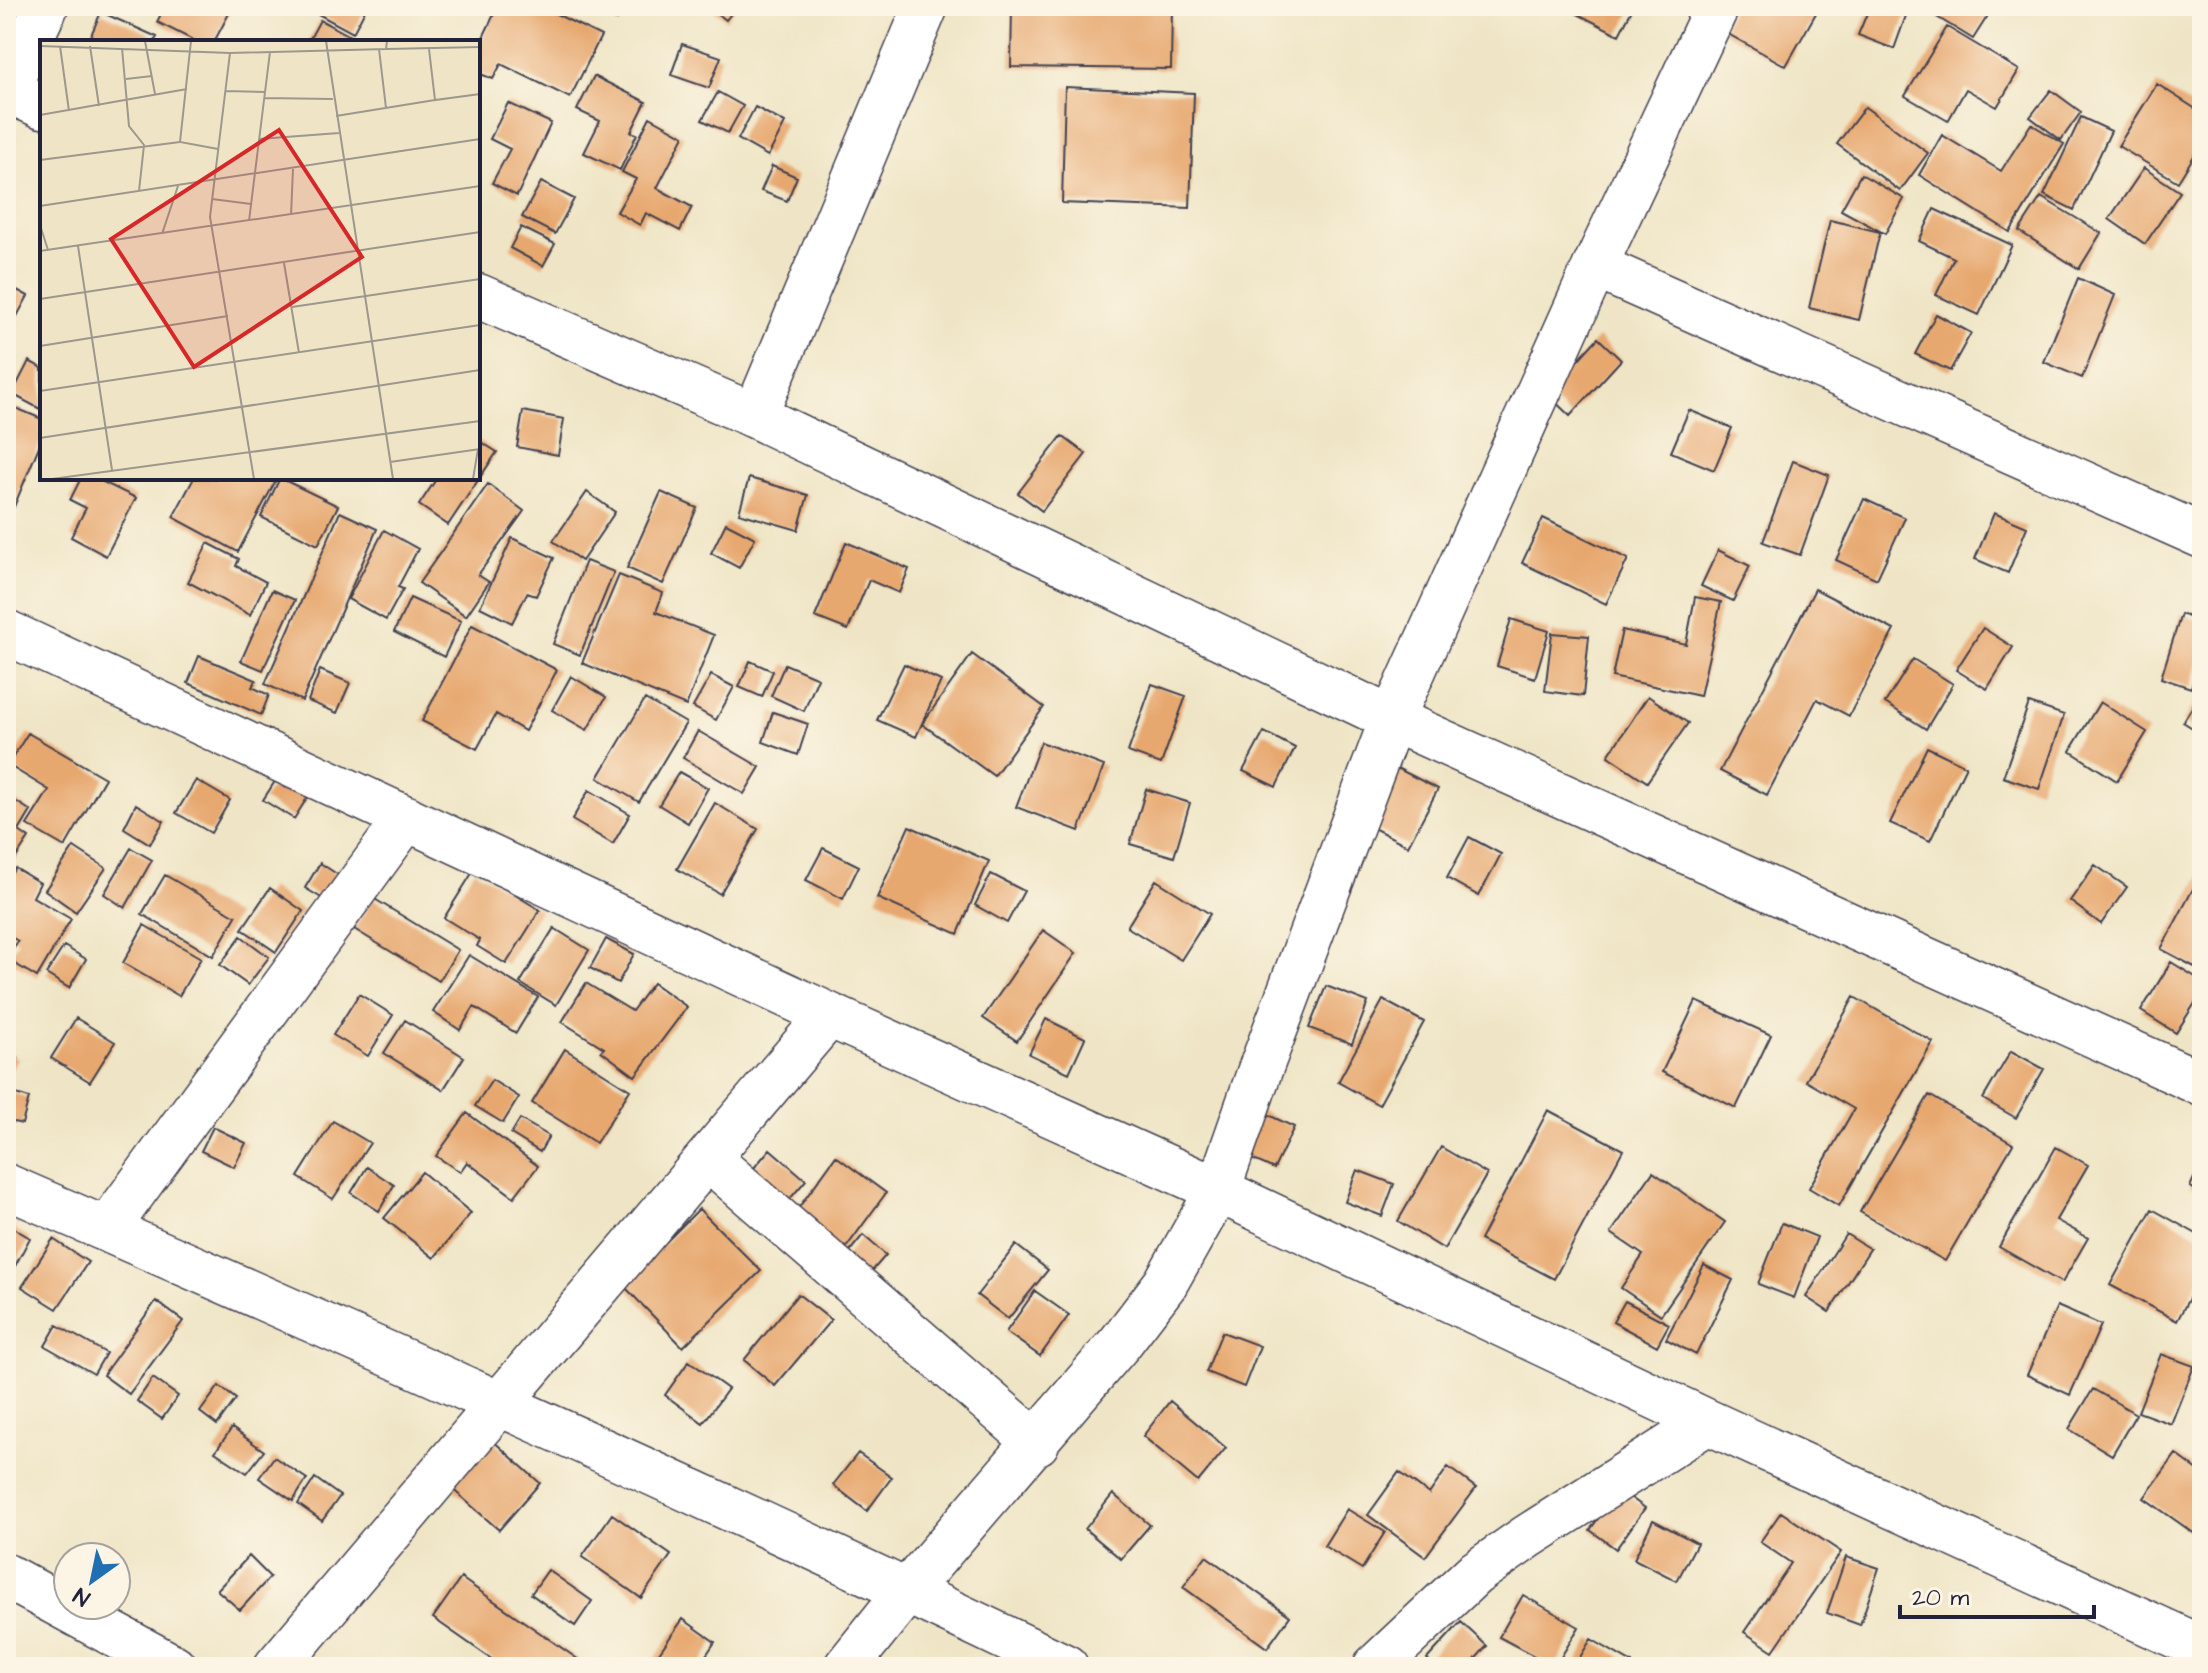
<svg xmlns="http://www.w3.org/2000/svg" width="2208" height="1673" font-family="'Architects Daughter',sans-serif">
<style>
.building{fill:#e7a870}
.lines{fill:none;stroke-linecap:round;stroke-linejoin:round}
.street-casing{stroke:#413f50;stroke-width:47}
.secondary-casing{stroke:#413f50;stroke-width:47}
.street{stroke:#fff;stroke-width:44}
.secondary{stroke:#fff;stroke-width:44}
.inset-road{fill:none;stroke:#9d978e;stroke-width:2}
.view{fill:#d62828;fill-opacity:0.15;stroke:#d62828;stroke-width:4}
.inset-edge{fill:none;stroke:#22223b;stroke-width:4}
</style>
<rect width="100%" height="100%" fill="#fcf5e5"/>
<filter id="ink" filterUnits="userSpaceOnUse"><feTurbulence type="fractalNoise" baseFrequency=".0125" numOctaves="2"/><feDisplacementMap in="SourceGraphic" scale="16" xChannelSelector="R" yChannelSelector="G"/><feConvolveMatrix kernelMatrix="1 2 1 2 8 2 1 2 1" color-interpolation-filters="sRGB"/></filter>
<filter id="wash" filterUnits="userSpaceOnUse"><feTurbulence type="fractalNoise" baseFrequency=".006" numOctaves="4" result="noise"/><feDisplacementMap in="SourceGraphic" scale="32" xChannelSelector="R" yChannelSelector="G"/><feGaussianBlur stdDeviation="1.8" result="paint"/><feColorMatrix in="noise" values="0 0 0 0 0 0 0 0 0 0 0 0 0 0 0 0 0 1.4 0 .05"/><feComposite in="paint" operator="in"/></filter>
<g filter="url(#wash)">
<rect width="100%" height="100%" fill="#efe5c6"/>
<g id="blocks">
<!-- building -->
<path class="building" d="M165,6h9l9,4 2,-4h48l-19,36h-17l-40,-20z
M308,6h59l-14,27 -46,-25z
M498,6h42l61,30 -31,62 -69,-34 -8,15 -15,-6v-25z
M580,6h41l-5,14z
M708,6h29l-11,14z
M1012,6h160l-1,63 -160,-2z
M1562,6h72l-15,29z
M1734,6h86l-34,60 -65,-36z
M1870,6h28l10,4 -14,39 -36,-14z
M1919,6h75l-21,33z
M101,12l56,25 -3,5h-66z
M320,20l32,17 -2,5h-42z
M1947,27l72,43 -22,37 -31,-18 -18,32 -43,-25z
M682,44l39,13 -12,31 -38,-13z
M594,76l52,26 -15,30 6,2 -17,36 -36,-17 16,-32 -23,-11z
M2157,84l45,29v30l-24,39 -60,-36z
M1065,87l129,6 -4,115 -128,-5z
M2051,90l30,22 -20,28 -31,-23z
M718,92l25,14 -15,27 -26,-13z
M508,103l43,20 -34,73 -25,-13 18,-34 -20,-10z
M755,107l30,16 -17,33 -30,-17z
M1865,107l63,46 -28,38 -63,-47z
M650,117l34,19 -27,52 35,19 -12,24 -34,-18 -6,12 -23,-13 19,-33 -14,-7z
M2081,117l30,14 -37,79 -30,-15z
M2031,124l33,20 -54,88 -91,-57 23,-40 59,36z
M772,166l25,11 -10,24 -26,-10z
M2144,168l36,24 -35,52 -36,-25z
M1861,174l43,25 -19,35 -44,-24z
M541,182l33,17 -19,35 -33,-17z
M2041,197l60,36 -22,36 -60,-38z
M1934,209l78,36 -33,70 -43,-20 18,-37 -35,-17z
M1830,220l50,12 -21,88 -50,-12z
M521,227l34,17 -12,22 -33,-18z
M2078,278l37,17 -33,83 -38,-16z
M6,284l22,12 -18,33 -4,-2z
M1936,314l35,19 -21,38 -35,-17z
M1598,338l23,22 -51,56 -23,-22z
M29,361l13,7v42l-30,-16z
M6,404l36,15v20l-36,87z
M1689,410l43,18 -18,42 -43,-18z
M523,411l41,8 -6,36 -41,-8z
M1062,436l24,18 -44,57 -24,-18z
M478,440l19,12 -49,73 -29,-20 18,-27h41z
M1793,461l36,14 -29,80 -37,-13z
M81,478h14l41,20 -30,58 -35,-19 15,-29 -16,-8z
M194,478l82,2 -38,72 -65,-35z
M280,478l58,28 -20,39 -57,-28z
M749,478l59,17 -10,35 -59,-17z
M488,484l36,27 -46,64 11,7 -23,34 -47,-33z
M587,492l28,20 -33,49 -29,-20z
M661,492l36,16 -34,76 -36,-16z
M1864,499l41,19 -28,61 -41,-19z
M340,512l37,17 -75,172 -37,-17z
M1994,513l33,14 -19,46 -33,-14z
M1543,518l85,41 -22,45 -84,-41z
M726,523l29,15 -16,30 -28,-15z
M384,530l34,19 -20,38 5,2 -17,31 -38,-21z
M512,538l42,20 -18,38 -9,-3 -15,30 -32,-16z
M846,542l63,27 -10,24 -30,-13 -21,50 -33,-13z
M208,543l31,16 -3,7 30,16 -16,33 -62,-33z
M1718,550l32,16 -17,35 -32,-15z
M586,561l28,11 -34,83 -27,-11z
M619,575l44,18 -7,19 58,23 -28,71 -104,-43z
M1815,589l79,41 -45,86 -32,-17 -50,96 -47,-24z
M272,590l23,10 -32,70 -22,-9z
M1695,597l26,5 -21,94 -88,-19 10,-47 64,14z
M410,598l51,23 -17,36 -50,-25z
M2181,614l21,8v29l-11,37 -30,-10z
M1511,619l38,12 -14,47 -38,-12z
M472,625l85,45 -32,61 -29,-17 -19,35 -55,-28z
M1983,628l30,19 -26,42 -31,-19z
M1552,633l37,3 -6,60 -38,-5z
M972,654l72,53 -50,69 -72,-52z
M199,656l57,24 -4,7 17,8 -8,20 -73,-32z
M1913,659l40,25 -27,45 -41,-26z
M750,661l23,10 -11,26 -23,-10z
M785,664l33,14 -14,33 -33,-15z
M904,664l37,17 -25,56 -39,-17z
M320,670l30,13 -13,30 -29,-12z
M711,675l23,12 -18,33 -23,-13z
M571,676l35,21 -19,33 -35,-20z
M1152,684l34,12 -25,68 -33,-12z
M2202,691v43l-19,-12z
M1648,696l40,27 -41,59 -39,-26z
M645,699l41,24 -47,79 -41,-24z
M2100,702l47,30 -30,49 -47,-30z
M2029,703l35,12 -25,74 -36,-12z
M773,712l35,12 -10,31 -35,-13z
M698,731l62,36 -16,27 -61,-36z
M1264,732l31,16 -19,39 -33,-16z
M28,733l77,45 -40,69 -38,-22 22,-35 -41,-25z
M1041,742l63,24 -25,65 -63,-24z
M1927,747l39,19 -36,75 -40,-18z
M1383,761l55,28 -30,57 -54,-28z
M281,772l31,18 -18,29 -31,-19z
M679,772l29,16 -20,35 -29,-18z
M196,780l34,20 -19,33 -35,-20z
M1146,789l44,14 -16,54 -44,-13z
M589,790l41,24 -17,30 -41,-24z
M6,795l25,16 -12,20 10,7 -21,32 -2,-1z
M715,803l43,26 -38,65 -43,-25z
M136,804l28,17 -14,23 -26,-16z
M909,826l80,35 -31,73 -81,-36z
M1469,837l32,17 -22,42 -32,-18z
M74,847l32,21 -30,44 -31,-22z
M131,848l21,12 -27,48 -21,-14z
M823,848l36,18 -16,33 -37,-19z
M320,863l23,15 -15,24 -23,-14z
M2095,865l32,22 -26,37 -31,-23z
M15,868l25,15 -7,14 38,22 -34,58 -30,-18 11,-18 -12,-7v-52z
M474,870l66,40 -34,54 -29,-18 3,-6 -36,-22z
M2202,872v99l-41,-22z
M991,874l33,17 -17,32 -32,-18z
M165,875l71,41 -23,40 -71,-42z
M1156,880l54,34 -29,46 -54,-33z
M270,888l33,23 -27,41 -34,-23z
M373,898l85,52 -19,31 -85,-52z
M144,925l57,33 -22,38 -56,-33z
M554,928l35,22 -33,55 -36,-22z
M1043,930l33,23 -59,88 -34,-23z
M241,936l28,21 -21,28 -28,-20z
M606,939l28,15 -16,29 -28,-15z
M64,946l22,13 -17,29 -23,-14z
M469,955l69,42 -22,36 -42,-26 -14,23 -27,-18z
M2171,962l31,19v11l-26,41 -35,-22z
M586,983l46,28 21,-28 34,24 -52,69 -34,-25 3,-3 -42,-26z
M1326,986l42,16 -16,42 -43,-16z
M359,994l34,21 -25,41 -35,-21z
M1854,997l79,45 -94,164 -30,-18 45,-79 -48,-28z
M1383,1000l41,22 -45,83 -41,-23z
M1696,1001l75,34 -35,73 -74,-36z
M76,1018l39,24 -25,40 -39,-24z
M1046,1019l39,19 -16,35 -40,-19z
M405,1020l59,37 -21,33 -59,-37z
M565,1049l65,41 -34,53 -64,-40z
M6,1051l12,7 -12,21z
M2011,1051l33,18 -28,49 -33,-19z
M492,1080l27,17 -16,26 -28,-17z
M6,1091l23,7 -7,26 -16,-4z
M1929,1095l84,49 -68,117 -85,-49z
M1254,1108l40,19 -20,42 -40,-18z
M1548,1110l75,40 -69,129 -74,-39z
M467,1113l71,53 -24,31 -47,-35 -7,10 -24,-16z
M520,1119l29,17 -9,16 -29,-18z
M333,1121l37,22 -37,56 -35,-22z
M213,1127l33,16 -12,24 -33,-16z
M1441,1147l46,27 -43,75 -46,-28z
M2056,1147l32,18 -32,55 32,18 -26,45 -63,-36z
M770,1149l36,31 -28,33 -36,-31z
M836,1156l50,37 -49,67 -50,-36z
M2202,1160v33l-12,-6z
M367,1167l27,18 -15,26 -28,-18z
M1357,1170l37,14 -12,32 -37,-14z
M422,1172l49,41 -37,45 -50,-40z
M1653,1172l72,50 -64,93 -40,-27 22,-33 -32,-22z
M699,1209l62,62 -78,76 -60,-62z
M2152,1209l50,28v37l-25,47 -67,-36z
M1782,1223l35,14 -23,61 -36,-14z
M6,1224l24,14 -24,45z
M1846,1234l24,15 -41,63 -23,-15z
M863,1235l23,20 -27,31 -23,-18z
M53,1239l35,23 -31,47 -35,-22z
M1016,1245l32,25 -40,49 -31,-24z
M1704,1265l29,15 -37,75 -30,-16z
M1035,1291l34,24 -29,41 -34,-24z
M798,1294l33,26 -56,66 -31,-26z
M156,1301l27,20 -54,73 -26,-19z
M1625,1301l44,23 -12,22 -44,-24z
M2057,1306l44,19 -31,70 -43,-20z
M57,1325l49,28 -12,21 -49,-28z
M1222,1332l38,14 -16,41 -38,-15z
M2161,1354l33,12 -23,58 -33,-12z
M689,1361l39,28 -25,34 -38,-28z
M153,1378l25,18 -16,23 -25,-18z
M219,1386l17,13 -19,26 -17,-13z
M2093,1389l43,25 -24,41 -43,-26z
M1170,1401l56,47 -28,34 -55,-46z
M232,1428l32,23 -17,22 -32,-21z
M491,1439l49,44 -41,47 -50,-44z
M858,1453l34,24 -25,34 -34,-26z
M2176,1454l26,19v66l-58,-41z
M274,1457l33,22 -14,22 -34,-23z
M1448,1467l28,21 -51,69 -57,-42 31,-43 30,22z
M315,1478l25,18 -18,25 -24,-17z
M1619,1489l26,19 -29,41 -26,-19z
M1113,1494l37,31 -29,34 -36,-30z
M1347,1509l38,23 -23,37 -38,-23z
M1781,1512l60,40 -68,99 -29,-19 47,-69 -31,-21z
M612,1514l59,41 -30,43 -59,-41z
M1653,1520l44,23 -20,38 -43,-22z
M249,1556l21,21 -30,33 -23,-20z
M1206,1556l84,60 -23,32 -84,-61z
M1846,1557l33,11 -19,57 -33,-12z
M548,1570l44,31 -17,25 -44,-32z
M461,1578l121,84 -3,5h-76l-70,-49z
M1523,1595l56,32 -24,40 -56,-30z
M683,1619l32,23 -17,25h-49z
M1461,1622l26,24 -19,21h-32l-9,-8z
M1591,1639l41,24 -2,4h-56z"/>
</g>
</g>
<g filter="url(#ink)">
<use href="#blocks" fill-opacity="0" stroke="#413f50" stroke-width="2"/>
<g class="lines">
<!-- street casing -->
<g class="street-casing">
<path id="street" d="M6,90l36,16
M1595,266l607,270
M478,296l277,120 637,303 810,365
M755,416l171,-410
M6,632l823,383 389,175 490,232 494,226
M708,1158l329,285
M6,1186c356,154 710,313 1060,481
M107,1229l300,-411
M6,1576l168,91
M276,1667l553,-652
M846,1667l61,-76 213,-248 45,-59 53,-94 42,-120 132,-351 203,-453 122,-260
M1375,1667l99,-93 53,-37 181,-115"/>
</g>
<!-- secondary casing -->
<g class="secondary-casing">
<path id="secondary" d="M6,92l40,-86"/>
</g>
<!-- street -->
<use href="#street" class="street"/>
<!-- secondary -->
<use href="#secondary" class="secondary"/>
</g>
</g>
<!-- overview -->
<g transform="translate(40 40)">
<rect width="440" height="440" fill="#efe5c6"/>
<path class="inset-road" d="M105,1l10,53M151,1l-11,101 38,7M286,1l67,438M0,6l190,7 156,-4 1,-8M20,6l9,65M50,6l9,60M82,8l7,78 15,19 -5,46M339,9l7,59M346,9l94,-2M389,9l6,51 45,-6M190,13l-20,164 44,262M86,39l26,-3M185,51l40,1M224,58l69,1M0,75l147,-26M296,76l99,-16M219,99l80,-6M0,120l140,-18M172,159l39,5M0,166l440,-67M251,175l2,-46M209,181l21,-169M0,185l8,25M122,194l16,-48M38,206l34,224M0,211l440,-65M244,223l15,90M0,259l440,-67M252,267l188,-28M0,306l188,-30M0,351l440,-66M0,398l440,-68M350,422l90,-13M12,439l428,-58M433,439l5,-30"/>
<path class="view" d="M239,90l83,127 -168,110 -83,-128z"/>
<rect width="440" height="440" class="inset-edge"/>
</g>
<!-- margin -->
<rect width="2208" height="1673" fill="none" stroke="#fcf5e5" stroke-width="32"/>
<!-- north arrow -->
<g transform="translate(92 1581) rotate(213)"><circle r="38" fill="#fcf5e5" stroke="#a5a1a1" stroke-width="2"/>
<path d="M0-6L14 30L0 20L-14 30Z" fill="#1f6fb2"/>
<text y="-12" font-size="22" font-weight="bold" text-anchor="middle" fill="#22223b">N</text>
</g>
<!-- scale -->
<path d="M1900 1605v12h194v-12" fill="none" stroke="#22223b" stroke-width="4"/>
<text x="1912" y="1605" font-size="24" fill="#22223b" stroke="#fcf5e5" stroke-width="6" paint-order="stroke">20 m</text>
</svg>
